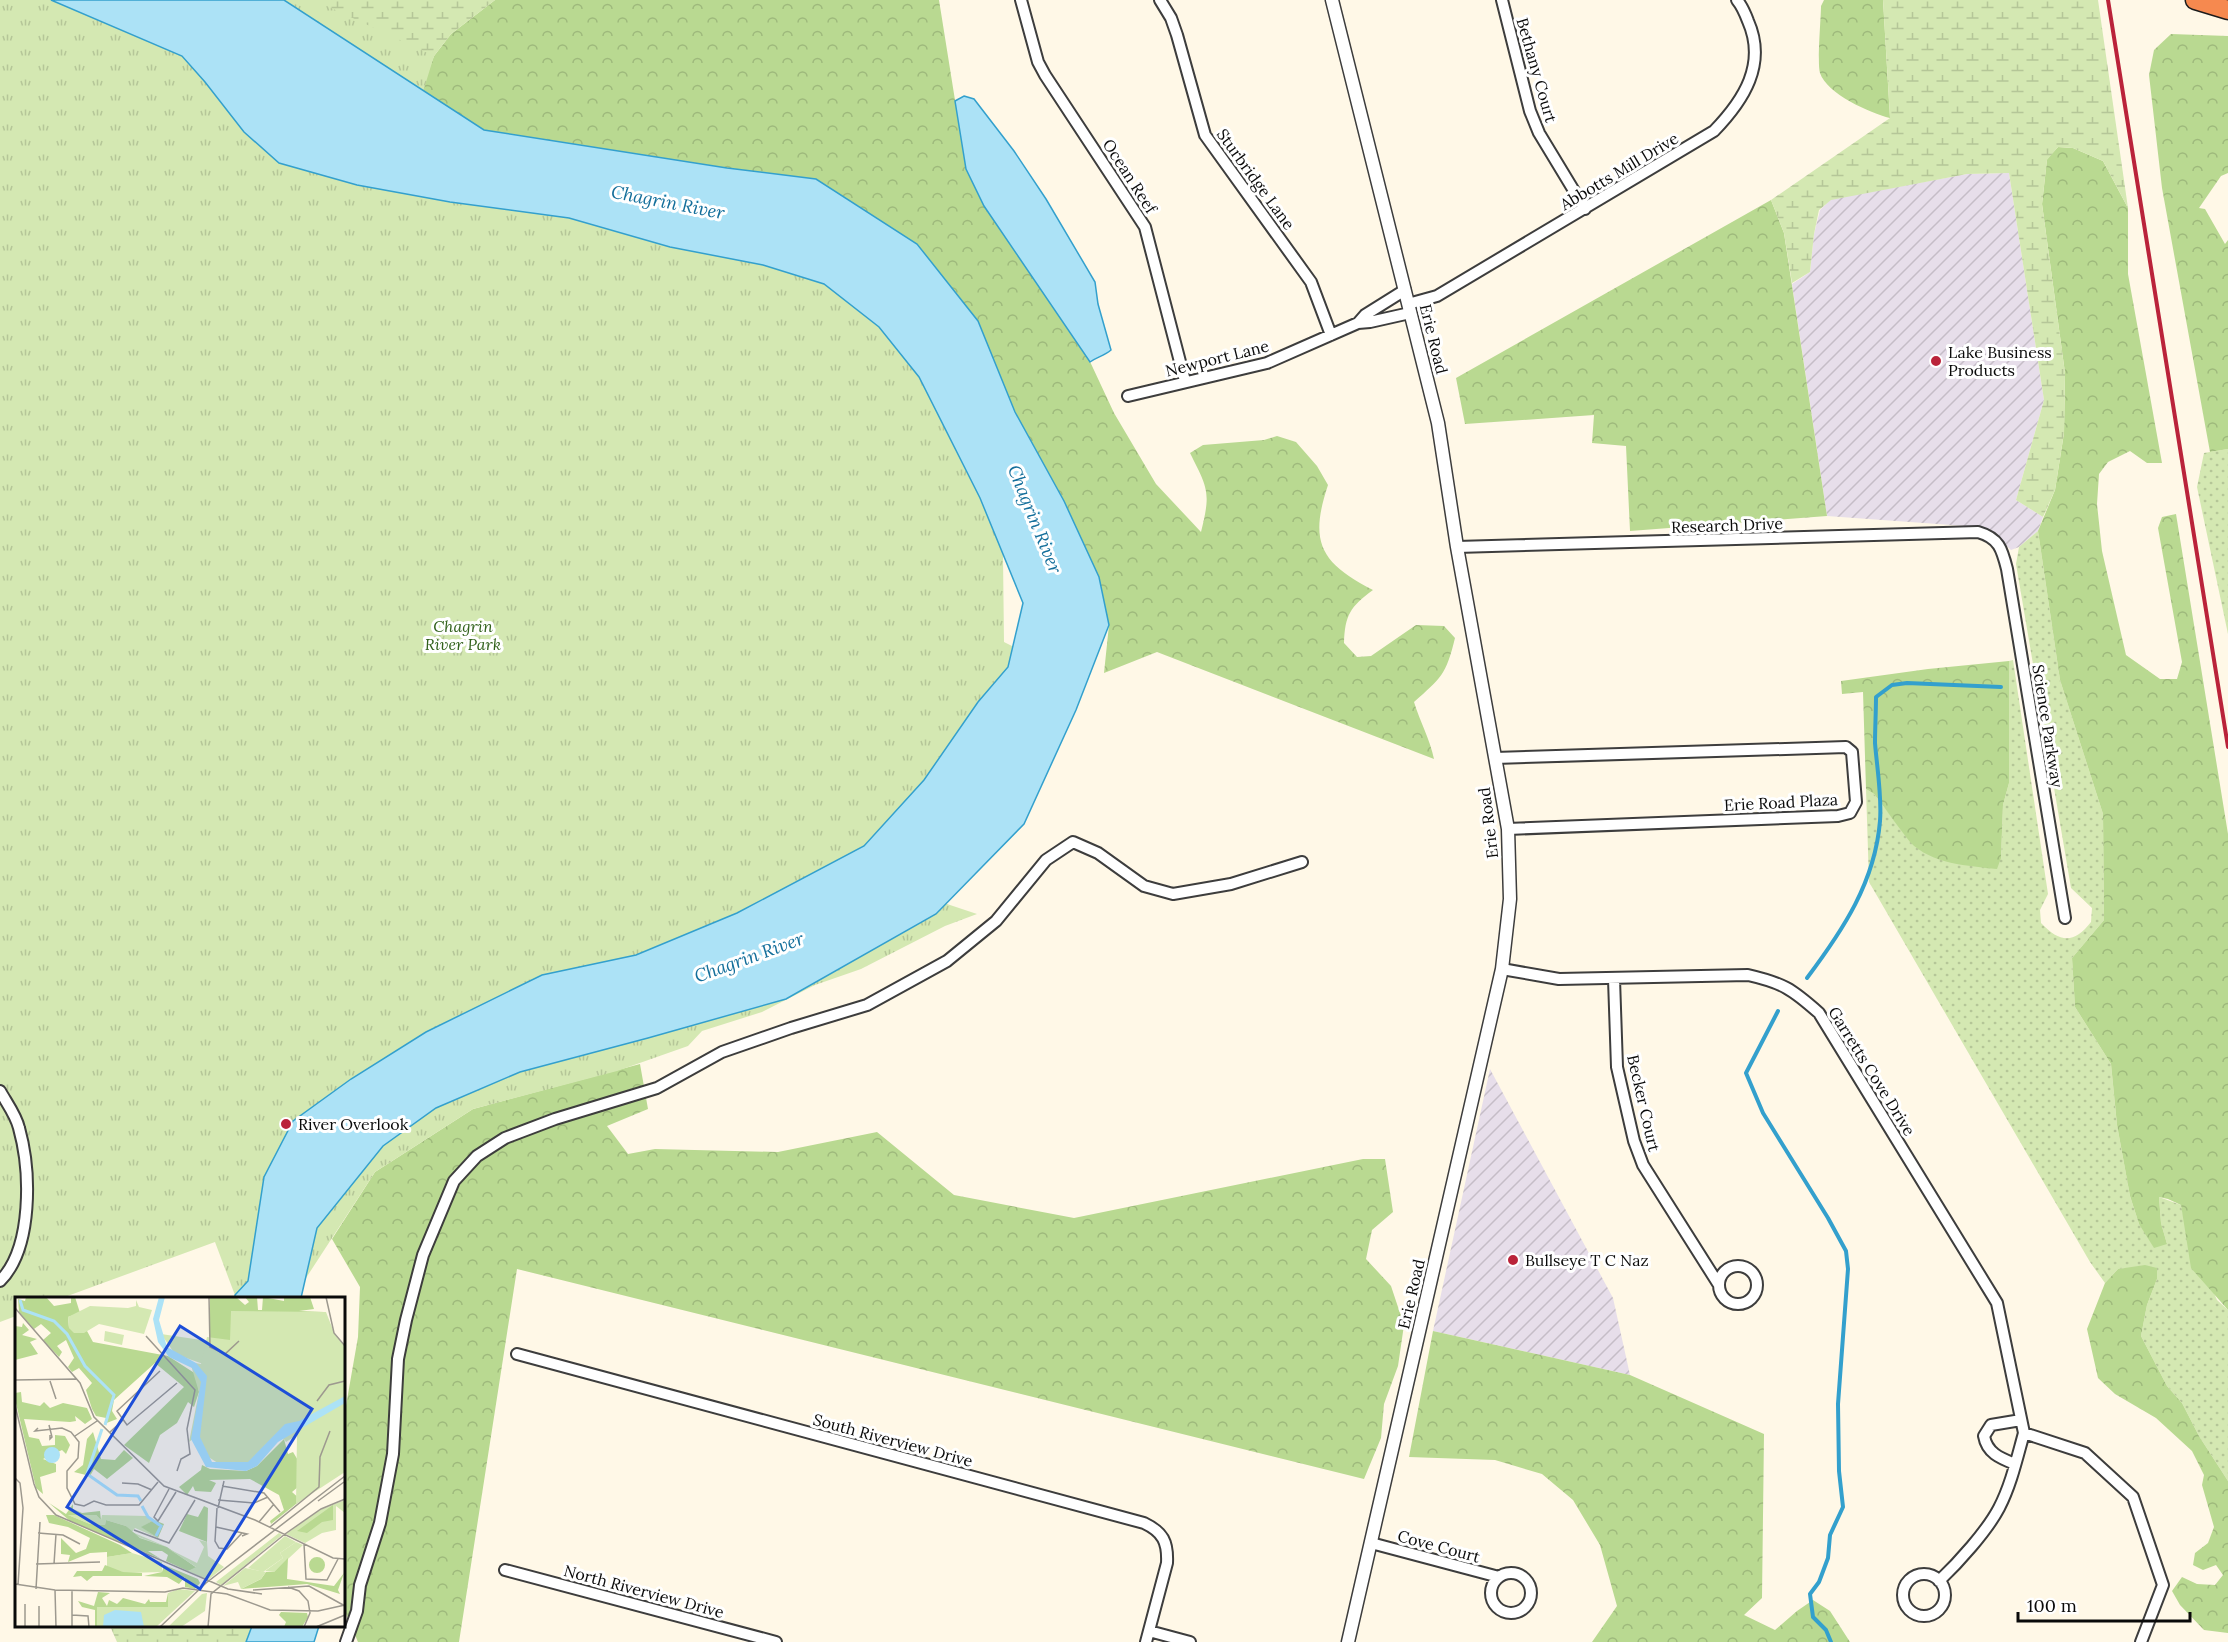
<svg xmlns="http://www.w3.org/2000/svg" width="2228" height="1642" font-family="Lora,serif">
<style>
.industrial{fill:url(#industrial-furrows)}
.grass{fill:url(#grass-dots)}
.forest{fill:url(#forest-crowns)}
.wetland{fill:url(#wetland-marsh)}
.park{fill:url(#park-tufts)}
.water{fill:#ace2f6;stroke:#33a0cd;stroke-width:1.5}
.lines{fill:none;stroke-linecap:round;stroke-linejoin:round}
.stream{stroke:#33a0cd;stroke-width:4}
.minor-casing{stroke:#3d3d3d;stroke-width:14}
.tertiary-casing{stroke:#3d3d3d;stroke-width:15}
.motorway-casing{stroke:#1b1b1b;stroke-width:21}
.minor{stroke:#fff;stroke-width:10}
.tertiary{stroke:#fff;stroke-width:12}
.motorway{stroke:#f6894f;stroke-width:18}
.rail{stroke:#ba233a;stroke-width:4}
.poi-dot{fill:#ba233a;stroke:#fff;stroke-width:2}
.labels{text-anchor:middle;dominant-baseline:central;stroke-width:6;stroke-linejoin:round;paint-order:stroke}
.street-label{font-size:16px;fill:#0a0a0a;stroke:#fff}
.poi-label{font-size:16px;fill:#0a0a0a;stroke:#fff;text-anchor:start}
.park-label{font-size:16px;font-style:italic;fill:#31611b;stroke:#fff}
.water-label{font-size:18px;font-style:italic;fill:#146f9b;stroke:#fff}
.inset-river{fill:none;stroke:#ace2f6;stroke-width:3}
.inset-road{fill:none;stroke:#9d998f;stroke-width:1.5}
.view{fill:#1d4ed8;fill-opacity:0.15;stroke:#1d4ed8;stroke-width:3}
.inset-edge{fill:none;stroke:#0a0a0a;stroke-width:3}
</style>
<defs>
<pattern id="industrial-furrows" width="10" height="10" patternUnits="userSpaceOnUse" patternTransform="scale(1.5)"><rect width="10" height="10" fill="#e7deea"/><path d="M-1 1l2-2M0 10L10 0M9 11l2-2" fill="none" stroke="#c5bdc7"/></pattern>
<pattern id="grass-dots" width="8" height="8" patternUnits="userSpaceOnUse" patternTransform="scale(1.5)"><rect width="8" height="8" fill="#d4e8b2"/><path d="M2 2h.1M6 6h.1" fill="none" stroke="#b5c698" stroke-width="1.8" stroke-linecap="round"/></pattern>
<pattern id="forest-crowns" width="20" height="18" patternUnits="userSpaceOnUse" patternTransform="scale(1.5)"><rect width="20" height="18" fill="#b9d991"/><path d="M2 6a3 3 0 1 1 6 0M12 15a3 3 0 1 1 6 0" fill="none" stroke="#9eb97c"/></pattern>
<pattern id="wetland-marsh" width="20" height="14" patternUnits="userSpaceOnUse" patternTransform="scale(1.5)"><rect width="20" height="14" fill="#d4e8b2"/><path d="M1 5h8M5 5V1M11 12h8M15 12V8" fill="none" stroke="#b5c698"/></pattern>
<pattern id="park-tufts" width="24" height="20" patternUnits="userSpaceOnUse" patternTransform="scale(1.5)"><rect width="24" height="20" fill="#d4e8b2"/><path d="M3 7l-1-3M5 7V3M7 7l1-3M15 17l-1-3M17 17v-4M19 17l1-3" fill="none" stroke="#b5c698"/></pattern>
</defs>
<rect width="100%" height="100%" fill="#fff8e7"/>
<!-- industrial -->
<path class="industrial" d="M2009,173l35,227 -28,100 27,17 -5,14 -19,16 -8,3 -21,-20 -11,-3 -152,-11 -35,-232 18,-12 4,-38 6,-24 11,-11 136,-25z
M1490,1069l123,229 17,77 -197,-44z"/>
<!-- grass -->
<path class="grass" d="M2228,449v185l-31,-147 7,-34z
M2038,531l22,149 43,134 1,106 -32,38 3,49 36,57 6,61 13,71 9,28 28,20 -6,-21 -2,-26 22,8 6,27 30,68 11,10v171l-29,-45 -17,-33 -15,-17 -26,-50 6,-31 10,-26 -27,-11 -12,1 -13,14 -15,-21 -221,-380 -3,-93 8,5 38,49 89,15 2,-53 6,-22v-122l4,-1 35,234 -8,16 1,13c19,20 33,21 50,-1l1,-14 -21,-20 -55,-324 3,-17z"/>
<!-- forest -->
<path class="forest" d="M495,0h444l27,169 18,37 102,147 28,60 42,71 45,48c10,-40 7,-43 -11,-79l13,-8 61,-5 13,-4 19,6 21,24 11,19c-19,57 -8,78 45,105 -23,17 -28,25 -29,53l13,14 14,-1 45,-31 28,1 11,12c-9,37 -14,40 -41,64 6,20 16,37 20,57l-277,-107 -53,21 5,-48 -45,-124 -49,-89 -199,-233 -89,-11 -243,-38 -63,-40 13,-34 17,-22z
M1824,0h59l7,118c-20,-5 -63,-24 -70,-45 -3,-10 1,-55 1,-67z
M2171,34l57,2v137l-7,3 -22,32 6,1 20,35 3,-4v209l-18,3 -48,-264 -13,-113 5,-25z
M2058,147l15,1 30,13 25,47v66l34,189h-15l-17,-12 -22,11 -9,12 -2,30 5,47 24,104 34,24h17l5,-17 -24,-134 4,-11 14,-3 52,320v476l-37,-42 -10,-63 -13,-6 -9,-2 2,26 6,21 -13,4 -15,-24 -9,-28 -13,-71 -6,-61 -36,-57 -3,-49 32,-38 -1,-106 -43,-134 -22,-149 17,-41 9,-57 1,-60 -23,-169 5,-45z
M1771,200l13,33 43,283 -197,15 -4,-85 -34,-3 2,-28 -129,9 -9,-46z
M2009,661v122l-6,22 -2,53 -4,11c-28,-3 -66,-5 -87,-27 -13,-16 -24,-33 -36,-48l-8,-5 -3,-97 -21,2 -1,-13 87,-12z
M640,1064l8,45 -41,17 21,28 27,-5 123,3 99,-20 77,63 120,23 289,-59h22l8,53 -21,18 -6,29 25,27 13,39 -6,41 -14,38 -3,34 -17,41 -847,-210 -58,373h-101l-14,-33v-192l14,-80 2,-50 -28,-48 43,-67 98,-63z
M2145,1265l12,3v11l-10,26 -6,31 26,50 15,17 17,33 29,45v152l-24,-3 -24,-25 -8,-14 10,-14 15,7 18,1 8,-10 -7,-10 -13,5 -10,-5 2,-12 13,-10 6,-16 -12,-42 2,-10 -12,-24 -36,-33 -41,-24 -17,-16 -11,-49 18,-46 13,-14z
M1433,1331l197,44 134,59 -2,164 -18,17 31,15 22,-19 16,-11 17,11 20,31h-258l25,-36 -17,-61 -27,-45 -31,-26 -47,-14 -86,-3z"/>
<!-- wetland -->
<path class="wetland" d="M284,0h211l-44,34 -17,22 -13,34z
M1883,0h215l30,208 -25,-47 -30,-13 -15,-1 -11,13 -5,44 23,169 -1,60 -9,57 -12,27 -27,-17 28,-100 -35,-227 -42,1 -136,26 -12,10 -5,24 -4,38 -18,11 -8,-50 -13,-33 119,-82z
M110,1626h142l-6,16h-129z"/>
<!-- park -->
<path class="park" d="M0,0h314l120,56 -27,88 396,43 199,285 2,170 57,29 -147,222 63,21 -32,12 -84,43 -46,16 -53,27 -60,19 -14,15 -71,25 -144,38 -98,63 -82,126h-57l-21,-56 -153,56h-46v18l-16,6z"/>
<!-- water -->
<path class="water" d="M51,0h233l200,130 243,38 89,11 101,65 61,77 37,91 49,89 35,76 10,48 -33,85 -52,114 -88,90 -150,85 -138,39 -128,34 -84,36 -53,38 -66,82 -16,70h-66v-3l13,-14 16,-104 29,-56 58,-42 75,-47 116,-57 94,-20 101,-42 127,-67 60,-66 54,-78 30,-35 15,-64 -43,-105 -61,-121 -40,-50 -55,-43 -61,-19 -93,-18 -101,-29 -119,-16 -93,-17 -78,-22 -35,-31 -39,-50 -23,-26z
M964,96l10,3 40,52 32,48 49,83 3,22 13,46c-7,6 -14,7 -21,12l-106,-156 -18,-37 -11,-68z
M252,1626h67l-5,16h-68z"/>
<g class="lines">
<!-- stream -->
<path class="stream" d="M1807,978c36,-48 68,-96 73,-157 2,-25 -3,-53 -5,-78 0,-15 1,-31 1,-46l16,-12 15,-2 94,4
M1778,1011l-32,62 17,40 65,105 18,33 2,18 -10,135 1,67 4,36 -13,28 -2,23 -9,24 -9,12 3,23 13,13 5,12"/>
<!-- minor casing -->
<g class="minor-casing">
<path id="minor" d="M1021,0l17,62 7,13 100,152 40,154
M1160,0l11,18 6,17 28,100 106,147 20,53
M1502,0l28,111 9,22 46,76
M1408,304l29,-8 277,-165c30,-31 53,-67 34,-110 -3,-8 -6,-15 -11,-21
M1358,323l12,-1 40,-9
M1128,396l139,-33 91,-40 7,-8 40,-25
M1457,547l521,-15c21,6 24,17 29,37l58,349
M1495,758l351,-11 6,5 4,50 -6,11 -12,3 -330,13
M1502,969l57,10 189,-4c35,8 44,14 71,38l178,290 27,130 61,20 48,44 30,88 -22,57
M1614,979l3,88 17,74 9,24 76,120
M0,1091c6,11 16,24 19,37 12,43 14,120 -19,153
M1719 1285a19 19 0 1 1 38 0a19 19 0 1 1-38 0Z
M517,1354l627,169c19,9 24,19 23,40l-21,79
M2015,1464c-15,-6 -28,-11 -31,-28l7,-11 30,-5
M1371,1543l128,34
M505,1570l271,72
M1491 1593a20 20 0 1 1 40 0a20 20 0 1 1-40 0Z
M1903 1595a21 21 0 1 1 42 0a21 21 0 1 1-42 0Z
M1939,1581c19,-18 48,-50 60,-73 12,-23 18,-50 25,-75
M1149,1631l41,11
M346,1642l11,-31 3,-26 20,-62 13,-69 5,-95 8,-39 17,-65 31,-74 23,-25 28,-18 50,-19 102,-31 65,-36 69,-24 76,-23 80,-44 49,-40 50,-61 27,-18 25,11 46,33 29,8 58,-10 71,-22"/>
</g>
<!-- tertiary casing -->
<g class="tertiary-casing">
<path id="tertiary" d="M1332,0l106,423 19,124 51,282 2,70 -8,70 -154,673"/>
</g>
<!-- motorway casing -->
<g class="motorway-casing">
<path id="motorway" d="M2195,0l33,10"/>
</g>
<!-- minor -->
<use href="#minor" class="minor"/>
<!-- tertiary -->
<use href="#tertiary" class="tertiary"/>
<!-- motorway -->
<use href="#motorway" class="motorway"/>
<!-- rail -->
<path class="rail" d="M2108,0l120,747"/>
</g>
<!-- markers -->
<g class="poi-dot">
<circle cx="1936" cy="361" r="6"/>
<circle cx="286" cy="1124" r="6"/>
<circle cx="1513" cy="1260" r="6"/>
</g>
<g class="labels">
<!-- street labels -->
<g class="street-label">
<text transform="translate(1537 70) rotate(74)">Bethany Court</text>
<text transform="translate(1619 171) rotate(-31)">Abbotts Mill Drive</text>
<text transform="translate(1130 176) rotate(57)">Ocean Reef</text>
<text transform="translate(1256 179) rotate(54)">Sturbridge Lane</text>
<text transform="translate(1434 339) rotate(76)">Erie Road</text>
<text transform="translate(1217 358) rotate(-14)">Newport Lane</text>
<text transform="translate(1727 525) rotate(-2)">Research Drive</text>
<text transform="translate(2048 726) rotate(81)">Science Parkway</text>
<text transform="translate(1781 802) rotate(-3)">Erie Road Plaza</text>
<text transform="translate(1488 823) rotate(-97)">Erie Road</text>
<text transform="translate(1872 1071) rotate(58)">Garretts Cove Drive</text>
<text transform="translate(1644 1103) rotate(77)">Becker Court</text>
<text transform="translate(1411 1294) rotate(-77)">Erie Road</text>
<text transform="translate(893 1440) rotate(15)">South Riverview Drive</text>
<text transform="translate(1439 1546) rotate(15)">Cove Court</text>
<text transform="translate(644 1591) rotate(15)">North Riverview Drive</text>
</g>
<!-- poi labels -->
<g class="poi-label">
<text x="1948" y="352">Lake Business<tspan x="1948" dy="18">Products</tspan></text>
<text x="298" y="1124">River Overlook</text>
<text x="1525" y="1260">Bullseye T C Naz</text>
</g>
<!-- park labels -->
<g class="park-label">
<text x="463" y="626">Chagrin<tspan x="463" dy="18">River Park</tspan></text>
</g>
<!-- water labels -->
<g class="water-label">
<text transform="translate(668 202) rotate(11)">Chagrin River</text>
<text transform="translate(1035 519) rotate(68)">Chagrin River</text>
<text transform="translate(749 957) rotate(-20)">Chagrin River</text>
</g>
</g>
<!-- overview -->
<g transform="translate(15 1297)">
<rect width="330" height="330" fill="#fff8e7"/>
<path d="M330,203v13l-9,-7v24l-14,3 -17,10 -19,-9 34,-24zM53,218h28l5,5 1,-5 45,1 7,4 -12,7 16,11 -23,-10 -3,4 35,15 -26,-9 -9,-5 -6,-7 -20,-6 -1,5 -15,-1zM264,236l3,2 -61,50 -5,-3zM281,245l7,3 -29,27 -9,-1 18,-13 -3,-5zM117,256l30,9v10l-36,1 -19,-5v-11zM192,296l-2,18 -24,16h-13l34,-33z" fill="#d4e8b2"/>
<path d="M11,0h20l8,9 17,-3v-6h4l5,16 -12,4 1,11 18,3 6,11 75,14 28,18 3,18 -5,15 -6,-5 -11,21 -17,12 -11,28 -25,-18 60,-58 -29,-24 -41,37 -2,11 5,8 -13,5 2,-6 -10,-2 -4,-7 -6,-19 6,-7 -13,-15 -7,4 -4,-5 6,-9 -8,-18 -9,6 5,6 -3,5 -16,-17 8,-7 -10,-9 -7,5 -15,-17 -1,-13 7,2zM195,0h26l9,8 4,-3 -4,-5h12l1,13h4l1,-13 21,4v-4h26l4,12 -15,2 25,1 -87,31 -27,-4zM8,26l6,7 -7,5 15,4 -7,3 8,12 -23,6v-34l7,1zM6,95l1,10 18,4 4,-4 6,6 13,-5 24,5 5,11 -7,5 -10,-8 1,5 -6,1 -46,-3 5,18 10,2 3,7 13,-1v-10l10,1 5,9 -4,9 -4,-4 -19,9 13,5v8l-16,5 3,17 -7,-6 -21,-89v-6zM78,135l8,27 14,1 9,-10 9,8 -26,21 -13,-10 -4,7 -16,-4 9,-7 4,-26zM269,142l4,15 5,-2 6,10v24l-7,6 9,8 -30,24 -1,-3 14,-11 -5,-15 -29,-16 -41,1 7,3 -5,9 -16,-1 -2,-5 -6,9 -8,-8 22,-17 1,-5 8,4 36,2 11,-5zM34,206l17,11 7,-10v5l9,4 18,-2 1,9 -5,-5h-28l22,9 15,1 1,-5 20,6 14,12 27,9 30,21 -9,3 -22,-10 2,-6 -6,-4h-14l13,8 -91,-38zM318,208v15l-11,2 -15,11 -10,-2zM189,209l4,2 -1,34 -28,-11 8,-17 11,3zM39,218l66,30 12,8 -25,4v-5l-17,1 -22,9 2,-7 -9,-1v-16l15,15 10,-4 4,-11 -22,-11 -19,-4 -3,-8zM139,223l10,4 -6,14 -17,-11zM294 268a8 8 0 1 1 16 0a8 8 0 1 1-16 0ZM273,261l-1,21 47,7 10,-13 -6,17 2,4 -33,-10 -66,5 20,-10 5,-7h8zM90,268l18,7 19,1v3h-49l-6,5 -6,-5 -8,1 4,-6h25zM149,268l34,14 2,4 -5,6 -10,-2v-10l-6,7 -12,-7 -23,-1 18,-4zM83,295l12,1 -8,5 5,8 2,-6 8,4 6,-6 22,6 4,-5 1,3h16l2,-9 3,12 -6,5 -70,17v-17l-13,-3 -4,-6 16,5zM266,315l26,1 1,4 -6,10h-18l2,-5 -7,-7z" fill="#b9d991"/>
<path d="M146,37l47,7 -2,24 -31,-11zM184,243l8,2 1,14 16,11 -16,13 -20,-9 8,-4 -29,-19 30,15 7,-16zM230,271l21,4 -5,7 -20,10 -3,-7 -15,4z" fill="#d4e8b2"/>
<path d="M121,3l3,7 13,3 -8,24 -45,-10 -15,9h-10l-5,-5 -1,-11 22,-11 38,2 8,-2zM216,14l95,1 9,23 10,11v126l-49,32 1,-69 -11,7 -5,-7 -24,30 -33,2 -14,-9 -5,3 -11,-23 -5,4 10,-50 -9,-30 11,2 6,-27 23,3zM164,292l16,2 -39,36h-59v-20h71v-14z" fill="#d4e8b2"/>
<path d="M90,34l19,4 -2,10 -18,-4zM270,239l11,6 -16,11 3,5 -20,14 -15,-4z" fill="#d4e8b2"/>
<path d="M144,0h6l-6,23 8,27 29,16 11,13 -7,61 12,25h36l37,-38 14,-3 46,-25v7l-67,39 -21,24 -11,5 -40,-4 -15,-28 10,-57 -9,-14 -23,-11 -11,-15 -5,-23zM29 158a8 8 0 1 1 16 0a8 8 0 1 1-16 0ZM100,313l26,2 3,15h-41l1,-12z" fill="#ace2f6"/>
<path class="inset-river" d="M5,3l3,10 31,11 13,13 18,32 29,29 -9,30M87,132l-15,45 30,21 21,1 3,5M127,209l6,11 13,9 -5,10"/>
<path class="inset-road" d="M98,0h43M194,0l1,50 15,7 14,-13M311,0l8,36 11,13M0,11l65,75 14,34 70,69 91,34 78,38 12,1M131,39l49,54 -8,39 3,25 -9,5 -4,12M145,74l-43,40 10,14 50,-42M0,83l62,-1M35,84l6,18M302,104l12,-16 16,-4M0,108l19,79 5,13 17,18 172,74 34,5M34,128l3,12 -2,2v-4M23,131l-3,3 27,-3 9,4 8,10 -1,16 -11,13v17l8,16 9,2 10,-5 12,4h33l19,-23M94,136l14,-13M60,139l22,-15M0,181l5,5 3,25 -5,77M107,186l16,1 14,6M207,189l42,7 16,19M154,192l-15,28 4,4 18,-29M203,203l36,3 14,-6M303,204l26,-19M202,211l-2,33 4,7 8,1 15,-16M203,211l6,-27M244,225l15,-18M201,230l31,7 -5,2M255,230l49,-40 1,-30 10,-26M119,233l35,13 26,-43M23,236l25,2 17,9M289,247l2,35 21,1 11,-21M21,267l64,-2M39,267l2,-30M0,287l40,6 110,2 18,-4 44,6 43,16 48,1 27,-6M273,290l11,4 9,10 2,12 -6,14M21,292l4,-67M40,293l1,37M57,293v37M238,293l56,-4 36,20M24,309v21M57,318l16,1 1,11M10,330v-23M145,330l46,-44 139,-107M193,330l3,-33 74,-60 36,-25 24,-10M301,330l29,-12"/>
<path class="view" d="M165,29l132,83 -112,180 -133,-82z"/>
<rect width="330" height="330" class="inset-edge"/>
</g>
<!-- scale -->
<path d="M2018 1612v9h172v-9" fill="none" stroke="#0a0a0a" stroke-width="3"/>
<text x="2027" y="1612" font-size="18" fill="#0a0a0a" stroke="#ffffff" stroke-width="4.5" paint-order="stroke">100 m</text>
</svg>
